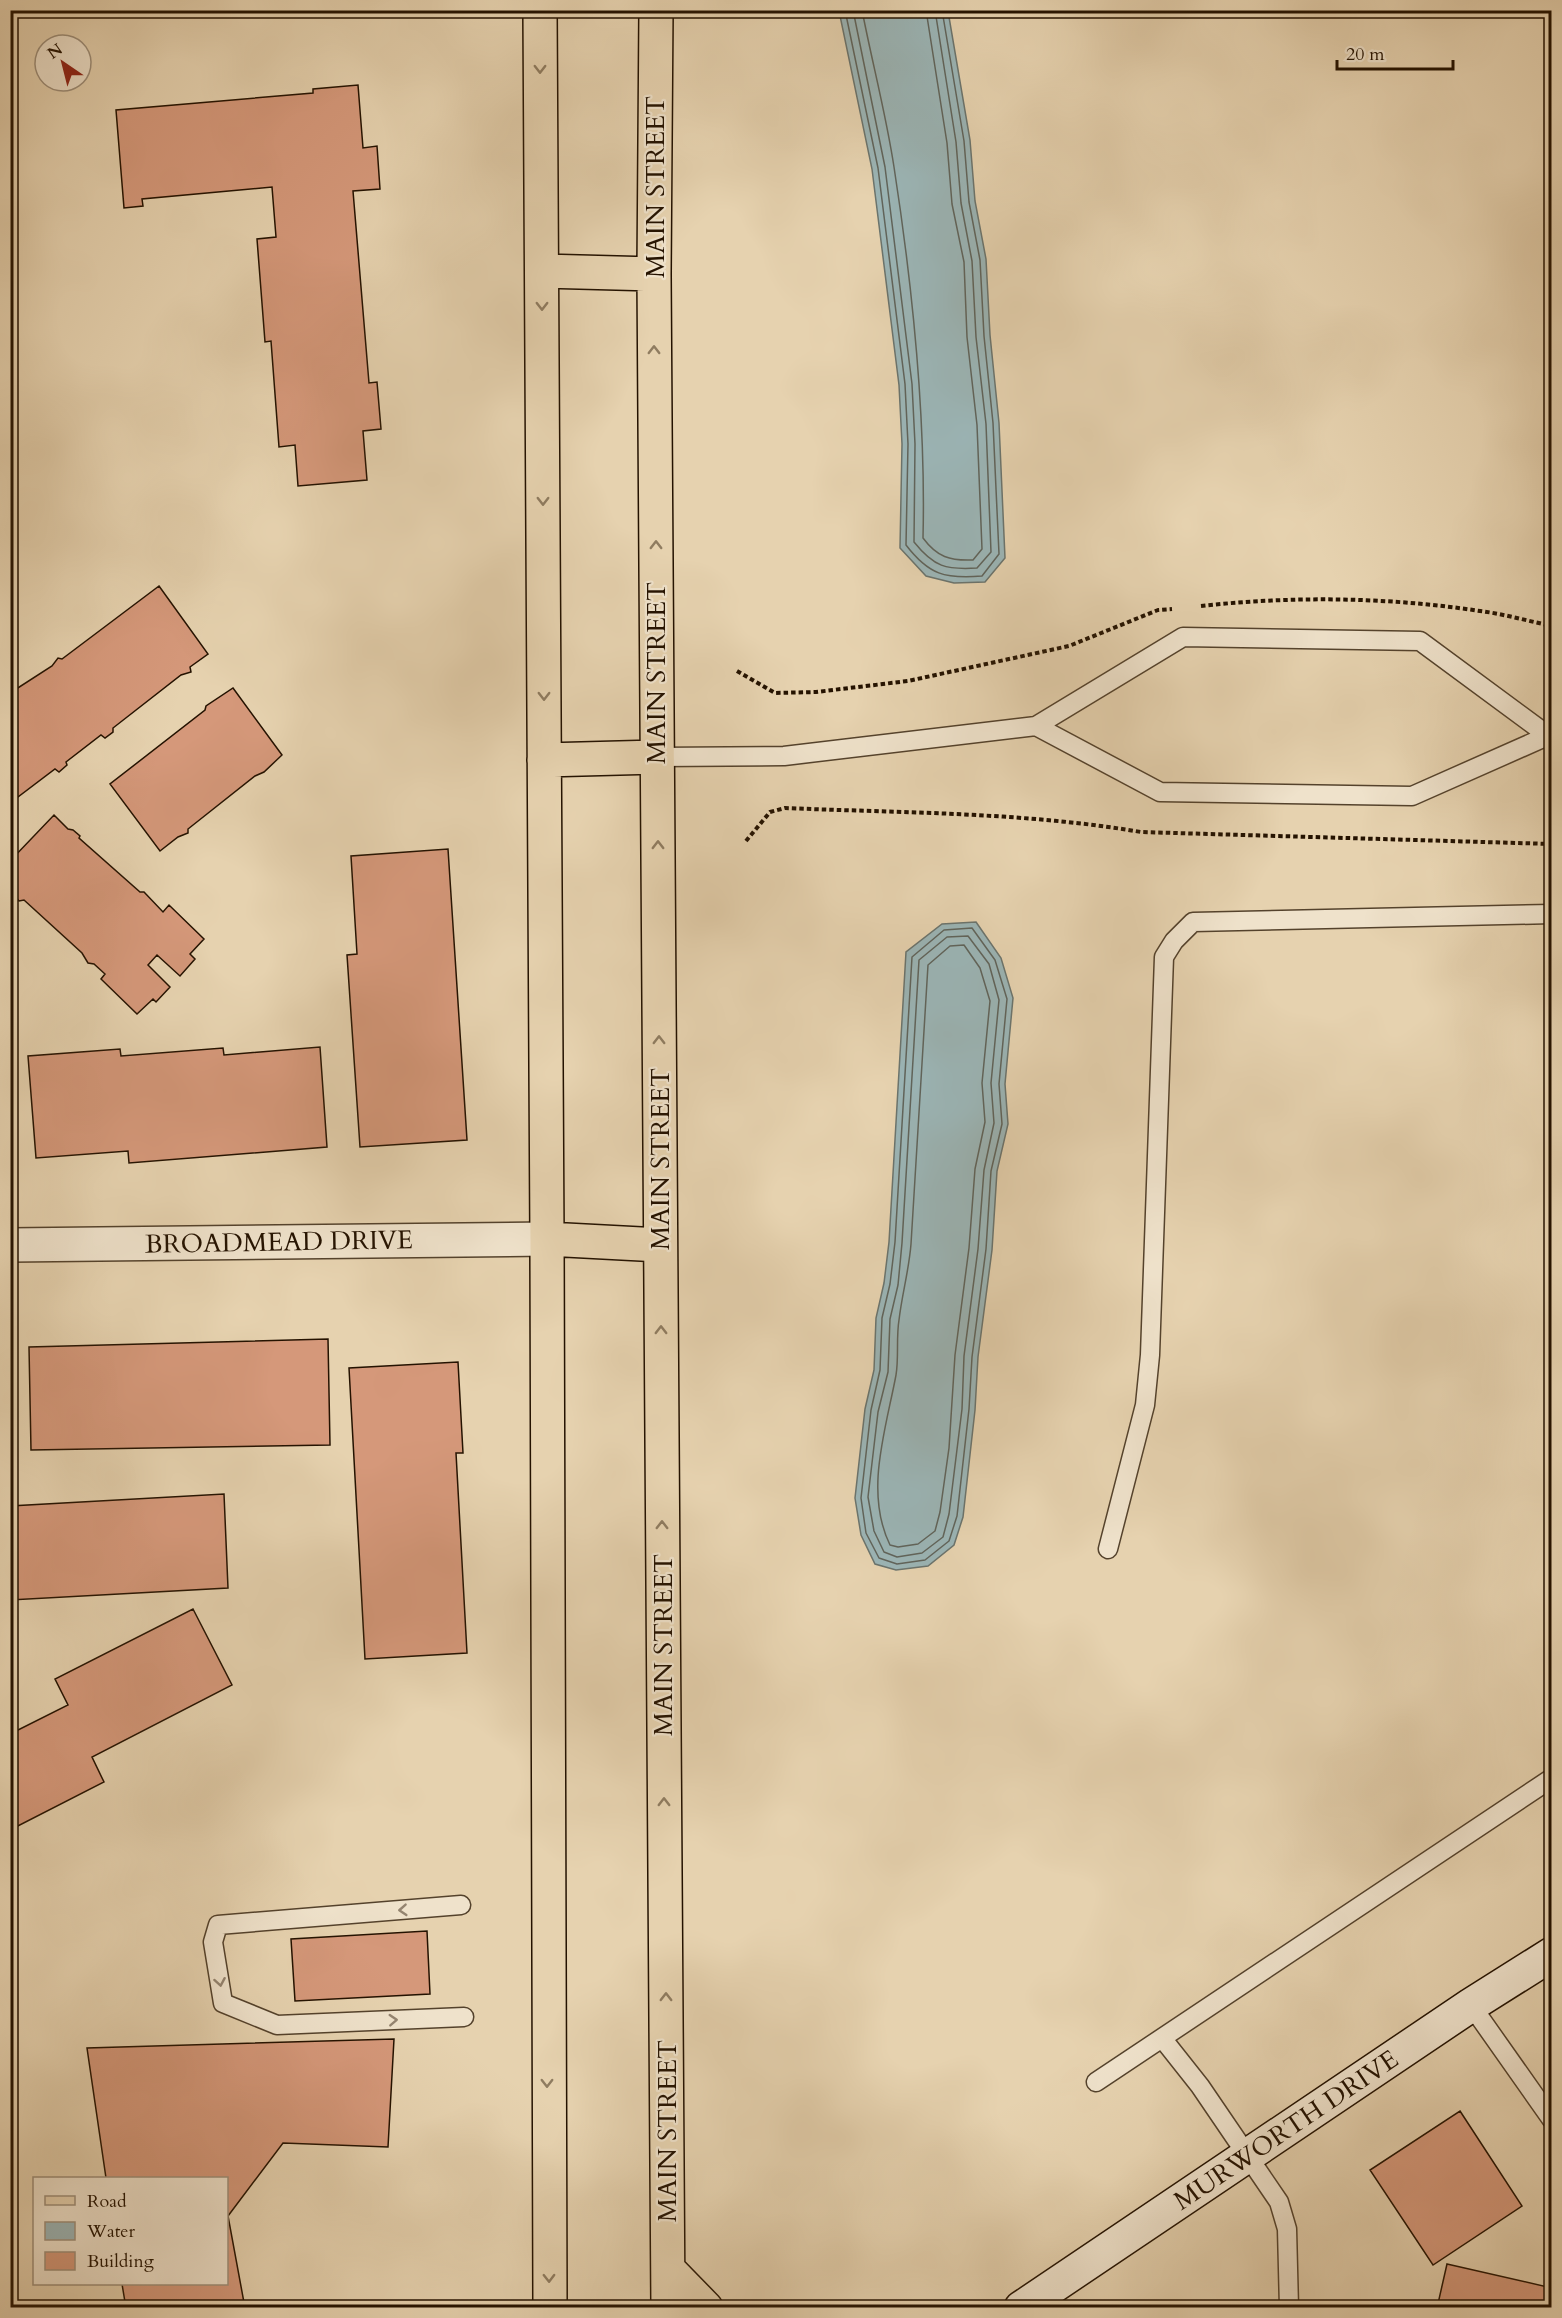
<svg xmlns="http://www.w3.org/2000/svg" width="1562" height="2318" font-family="Cardo,serif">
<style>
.water{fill:#9bb5b6;stroke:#6b746d;stroke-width:1.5}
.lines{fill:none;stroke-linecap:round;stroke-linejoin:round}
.shore{stroke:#60645b;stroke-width:1.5}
.building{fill:#d5987a;stroke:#241200;stroke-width:1.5}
.lane-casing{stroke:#54422c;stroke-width:21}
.street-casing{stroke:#54422c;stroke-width:36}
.secondary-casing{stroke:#241200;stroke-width:36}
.primary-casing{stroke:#241200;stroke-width:36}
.path{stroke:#241200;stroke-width:4;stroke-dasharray:4.5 3;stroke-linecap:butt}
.lane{stroke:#efe2cb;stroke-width:18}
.street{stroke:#efe2cb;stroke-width:33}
.secondary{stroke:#efe2cb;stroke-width:33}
.primary{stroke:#e6d2af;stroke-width:33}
.oneway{stroke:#8f7c60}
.oneway2{stroke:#948470}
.labels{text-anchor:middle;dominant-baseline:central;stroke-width:4.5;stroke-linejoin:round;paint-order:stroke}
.street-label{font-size:26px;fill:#241200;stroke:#efe2cb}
</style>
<rect width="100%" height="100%" fill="#e6d2af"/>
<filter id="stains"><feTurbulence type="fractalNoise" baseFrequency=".00333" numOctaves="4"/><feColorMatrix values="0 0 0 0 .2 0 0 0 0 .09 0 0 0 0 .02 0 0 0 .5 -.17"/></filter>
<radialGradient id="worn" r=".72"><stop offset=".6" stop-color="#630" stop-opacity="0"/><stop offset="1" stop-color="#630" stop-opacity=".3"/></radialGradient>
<!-- water -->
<path class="water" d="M839,11h109l22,129 5,61 11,58 4,76 9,88 6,135 -20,24 -31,1 -28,-7 -26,-28 2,-104 -3,-59 -27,-216z
M976,922l25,36 12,40 -8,86 3,40 -11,47 -5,79 -14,107 -3,53 -12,107 -9,28 -26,21 -32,4 -21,-6 -14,-29 -6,-37 10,-89 9,-39 2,-52 8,-35 5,-41 17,-290 36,-28z"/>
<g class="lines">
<!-- shore -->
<path class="shore" d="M845,10l33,158 27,216 3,60 -2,101c23,30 39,34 76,31l17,-22 -6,-131 -9,-87 -4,-76 -11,-58 -5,-61 -22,-131
M853,10l32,157 27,217 3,60 -1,98c20,25 32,28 63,26l14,-16 -5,-128 -10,-87 -4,-76 -11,-58 -5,-61 -21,-132
M862,10c10,52 24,104 32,157 19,123 32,247 29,371 14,19 27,23 50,22l9,-11 -5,-124 -10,-88 -3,-75 -12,-58 -5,-61 -21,-133
M972,928l23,32 12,39 -8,85 3,40 -11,47 -5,78 -14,108 -3,52 -12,107 -8,25 -24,19 -28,4 -18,-6 -13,-25 -5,-35 10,-88 9,-40 2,-52 8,-34 5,-42 17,-285 32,-27z
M968,936l21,28 10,36 -8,83 3,40 -10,47 -6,79 -14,107 -2,53 -13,105 -6,23 -21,16 -25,4 -13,-5 -10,-21 -6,-34 10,-85 10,-40 2,-53 8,-34 4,-42 17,-283 28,-23z
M964,945l16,23 10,33 -8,82 3,39 -10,47 -6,79 -14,107 -6,93 -9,64 -5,19 -17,13 -20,3 -8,-2c-26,-53 -4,-116 6,-170 3,-18 0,-37 3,-55 3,-26 10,-50 12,-76l17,-279 22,-19z"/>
</g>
<!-- building -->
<path class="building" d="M358,85l5,63 14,-2 3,43 -27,2 16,192 8,-1 4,47 -18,2 4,49 -69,6 -3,-41 -16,2 -8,-106 -6,1 -8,-103 19,-2 -4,-50 -130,12 1,7 -19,2 -8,-98 197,-17v-4z
M159,586l49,68 -18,13 1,5 -10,3 -68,53v4l-8,6 -4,-3 -35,27 1,3 -8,7 -4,-3 -45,34v-110l42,-27 6,-8 4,1z
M233,688l49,67 -18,17 -9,4 -67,53v4l-10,4 -18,14 -50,-67 95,-74 1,-4z
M54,815l14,14 5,1 7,6 -1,2 61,54h4l19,20 6,-7 35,34 -14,15 5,5 -15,17 -23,-21 -9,10 22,22 -14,15 -3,-3 -16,15 -36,-35 4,-5 -11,-10 -6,-1 -6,-10 -58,-53 -5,1 -9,-11v-29z
M448,849l19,291 -107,7 -13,-192 10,-1 -6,-98z
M320,1047l7,100 -198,16 -1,-12 -92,7 -8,-102 92,-7 1,7 102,-8 1,7z
M328,1339l2,106 -299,5 -2,-103z
M458,1362l5,91h-7l11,200 -102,6 -16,-291z
M224,1494l4,94 -218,12v-94z
M193,1609l39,76 -140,72 12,25 -94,48v-96l58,-29 -13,-26z
M427,1931l3,63 -135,7 -4,-62z
M394,2039l-6,108 -105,-4 -55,73 17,92h-119l-4,-24h104v-106h-120l-19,-130z
M1460,2111l62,95 -89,59 -63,-95z
M1447,2264l105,24v20h-115z"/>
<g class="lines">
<!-- lane casing -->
<g class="lane-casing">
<path id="lane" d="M1036,726l147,-89 237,4 126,93
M657,757l127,-1 252,-30 124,66 252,4 140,-62
M1108,1549l37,-144 5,-50 14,-398 10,-16 19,-19 359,-8
M461,1905l-243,20 -5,17 10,61 54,22 187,-8
M1471,2005l81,115
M1162,2038l38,48 79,116 8,27 2,79
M1096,2082l456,-304"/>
</g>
<!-- street casing -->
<g class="street-casing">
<path id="street" d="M10,1245l537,-6"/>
</g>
<!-- secondary casing -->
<g class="secondary-casing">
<path id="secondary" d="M1021,2308l450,-303 81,-51"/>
</g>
<!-- primary casing -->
<g class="primary-casing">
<path id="primary" d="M540,10l7,1229 3,1069
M656,10l-2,264 14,2034
M542,271l112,3
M544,760l113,-3
M547,1239l113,6
M668,2269l38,39"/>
</g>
<!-- path -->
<path class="path" d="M1201,606c91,-10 187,-9 279,5 24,3 48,10 72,15
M737,671l38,22 41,-1 92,-11 161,-35 89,-36 14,-1
M746,841l24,-29 15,-4c118,5 238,4 356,24l411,12"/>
<!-- lane -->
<use href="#lane" class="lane"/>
<!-- street -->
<use href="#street" class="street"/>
<!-- secondary -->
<use href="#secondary" class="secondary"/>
<!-- primary -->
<use href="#primary" class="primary"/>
</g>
<!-- one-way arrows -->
<defs><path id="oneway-chevron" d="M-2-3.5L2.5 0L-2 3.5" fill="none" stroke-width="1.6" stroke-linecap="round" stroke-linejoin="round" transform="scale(1.5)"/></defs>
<g class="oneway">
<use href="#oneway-chevron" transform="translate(540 69) rotate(90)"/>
<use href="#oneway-chevron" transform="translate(542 306) rotate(90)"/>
<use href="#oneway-chevron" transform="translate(654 350) rotate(-90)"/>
<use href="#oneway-chevron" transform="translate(543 501) rotate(90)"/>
<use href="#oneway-chevron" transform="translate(656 545) rotate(-90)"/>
<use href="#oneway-chevron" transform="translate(544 696) rotate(90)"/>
<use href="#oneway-chevron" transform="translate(658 845) rotate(-90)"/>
<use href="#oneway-chevron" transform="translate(659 1040) rotate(-90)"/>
<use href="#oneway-chevron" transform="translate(661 1330) rotate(-90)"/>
<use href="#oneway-chevron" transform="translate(662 1525) rotate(-90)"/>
<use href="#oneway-chevron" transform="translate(664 1802) rotate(-90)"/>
<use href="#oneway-chevron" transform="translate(666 1997) rotate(-90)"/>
<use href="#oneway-chevron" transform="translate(547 2083) rotate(90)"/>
<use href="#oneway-chevron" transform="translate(549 2278) rotate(89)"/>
</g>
<g class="oneway2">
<use href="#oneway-chevron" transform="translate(403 1910) rotate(176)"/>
<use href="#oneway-chevron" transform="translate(220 1982) rotate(80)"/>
<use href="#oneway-chevron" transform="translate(393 2020) rotate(-3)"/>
</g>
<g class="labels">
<!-- street labels -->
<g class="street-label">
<text transform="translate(655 187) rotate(-90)">MAIN STREET</text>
<text transform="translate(656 673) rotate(-90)">MAIN STREET</text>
<text transform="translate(660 1159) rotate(-90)">MAIN STREET</text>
<text transform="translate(279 1242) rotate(-1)">BROADMEAD DRIVE</text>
<text transform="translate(663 1645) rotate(-90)">MAIN STREET</text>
<text transform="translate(1286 2130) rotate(-34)">MURWORTH DRIVE</text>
<text transform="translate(667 2131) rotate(-90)">MAIN STREET</text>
</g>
</g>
<!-- margin -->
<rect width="1562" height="2318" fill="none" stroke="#e6d2af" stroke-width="36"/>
<rect x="12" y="12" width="1538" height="2294" fill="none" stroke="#241200" stroke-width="3"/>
<rect x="18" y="18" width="1526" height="2282" fill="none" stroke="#241200" stroke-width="1.5"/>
<!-- legend -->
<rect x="33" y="2177" width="195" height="108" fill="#efe2cb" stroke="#9e8f7a" stroke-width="1.5"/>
<rect x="45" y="2196" width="30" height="9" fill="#e6d2af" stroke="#9e8f7a" stroke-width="1.5"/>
<text x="87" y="2207" font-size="18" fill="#241200">Road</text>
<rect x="45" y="2222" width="30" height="18" fill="#9bb5b6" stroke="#9e8f7a" stroke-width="1.5"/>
<text x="87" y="2237" font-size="18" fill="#241200">Water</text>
<rect x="45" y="2252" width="30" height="18" fill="#d5987a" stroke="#9e8f7a" stroke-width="1.5"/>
<text x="87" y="2267" font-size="18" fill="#241200">Building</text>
<!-- north arrow -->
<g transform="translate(63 63) rotate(325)"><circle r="28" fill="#efe2cb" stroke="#9e8f7a" stroke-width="1.5"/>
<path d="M0-4.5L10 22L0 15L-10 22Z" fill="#8f2418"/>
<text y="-9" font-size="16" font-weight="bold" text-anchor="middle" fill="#241200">N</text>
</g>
<!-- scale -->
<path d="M1337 60v9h116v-9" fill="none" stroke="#241200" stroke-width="3"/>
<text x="1346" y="60" font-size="18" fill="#241200" stroke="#efe2cb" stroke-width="4.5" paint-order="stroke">20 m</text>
<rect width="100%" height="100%" filter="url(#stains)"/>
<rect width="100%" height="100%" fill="url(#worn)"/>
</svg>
